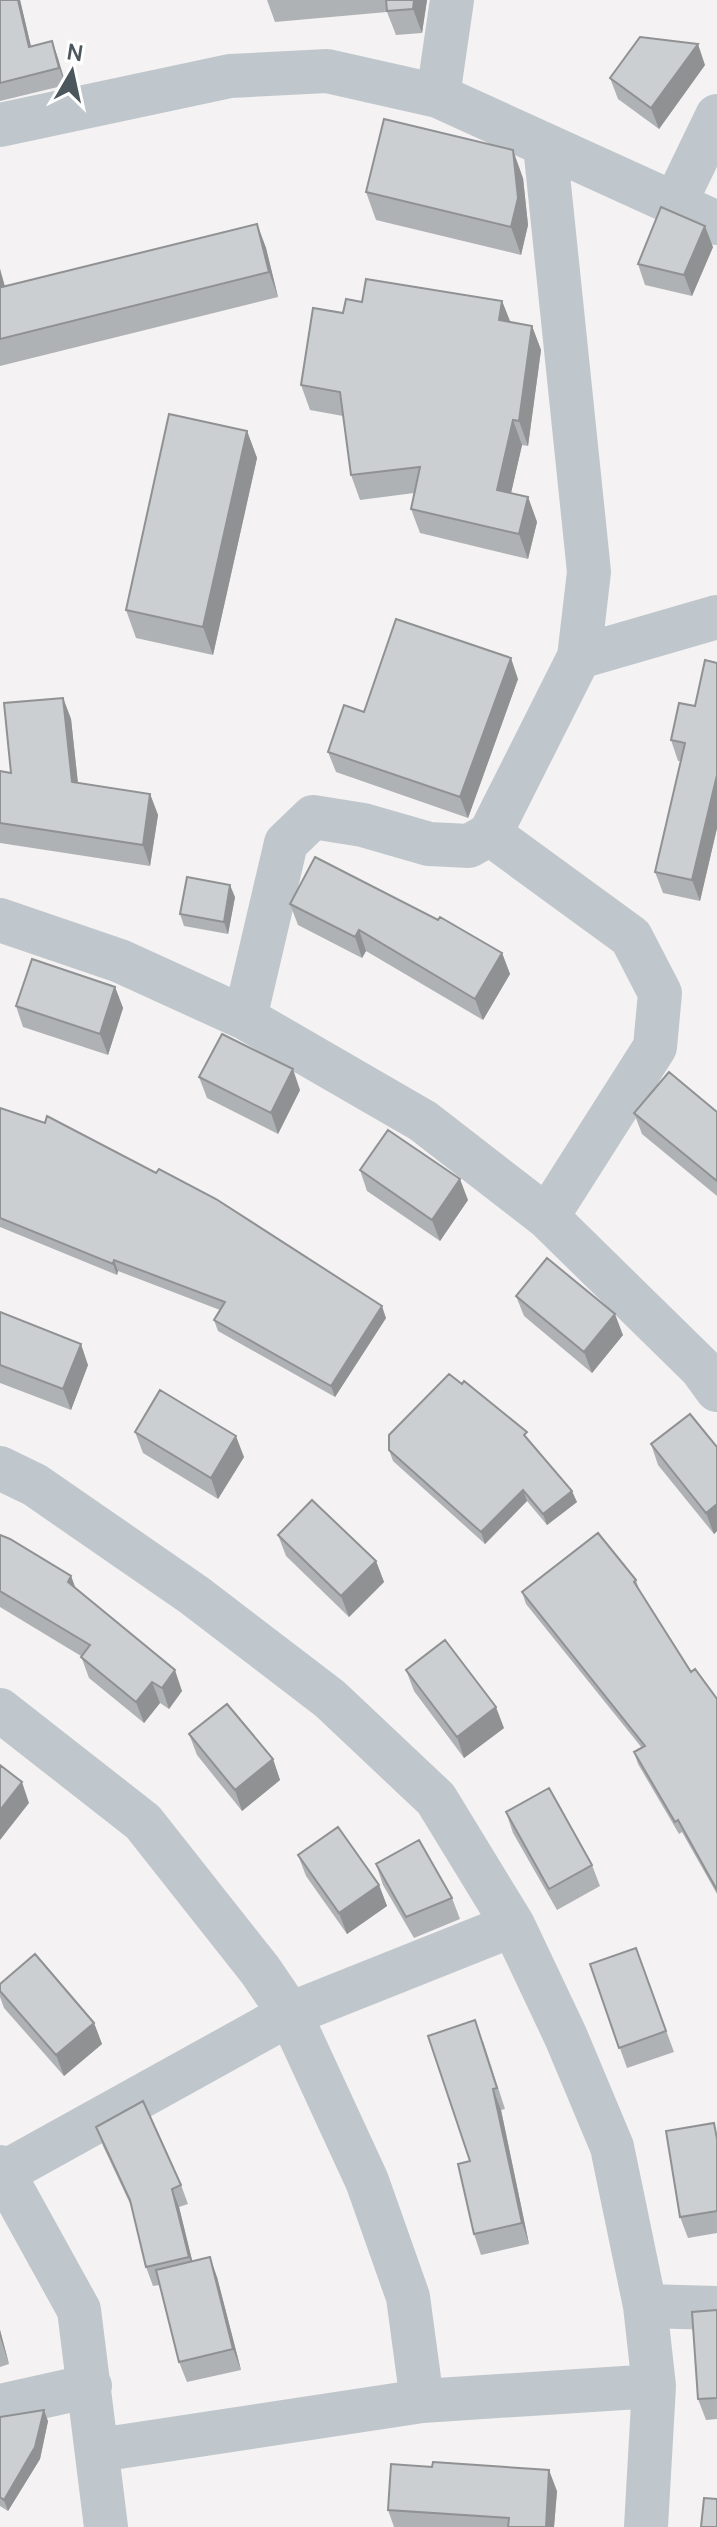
<svg xmlns="http://www.w3.org/2000/svg" width="717" height="2527" font-family="Manrope,sans-serif">
<style>
.lines{fill:none;stroke-linecap:round;stroke-linejoin:round}
.minor{stroke:#c0c7cc;stroke-width:44}
.wall{fill:#afb2b5}
.shaded-wall{fill:#8f9193}
.building{fill:#cccfd2;stroke:#8f9193;stroke-width:2}
</style>
<rect width="100%" height="100%" fill="#f4f2f2"/>
<g class="lines">
<!-- minor -->
<path class="minor" d="M438,96l14,-96
M0,125l230,-49 97,-5 111,25 279,127
M676,201l41,-85
M579,657l138,-40
M490,834l141,103 29,56 -5,54 -108,170
M0,920l120,41 125,57 178,103 124,96 154,151 16,22
M245,1018l41,-175 27,-26 50,8 66,19 40,2 21,-12 89,-177 10,-85 -44,-426
M0,1468l35,17 159,110 136,104 106,100 77,126 53,112 46,110 33,159 9,80 -8,141
M0,1710l143,112 117,148 30,44 77,167 41,116 14,104
M0,2167l79,143 27,217
M5,2172l285,-158 223,-89
M645,2306l72,2
M0,2406l90,-20
M99,2450l323,-49 232,-15"/>
</g>
<!-- wall -->
<path class="wall" d="M0,0h20l11,46 21,-5 14,44 -66,16z
M267,0h160l-5,33 -26,2 -9,-23 -112,10z
M705,65l-46,64 -41,-30 -8,-21z
M523,178l5,47 -7,30 -145,-35 -10,-28z
M257,224l9,24 12,49 -278,69v-97l5,17z
M713,247l-21,49 -47,-11 -7,-21z
M502,301l8,21 22,4 9,24 -13,96 -6,-1 -11,48 17,4 9,25 -9,37 -108,-26 -9,-24 3,-16 -54,7 -9,-25 -8,-59 -33,-6 -9,-25 42,-72 19,-11z
M247,431l10,27 -44,197 -77,-17 -10,-28z
M717,663v165l-17,73 -37,-8 -8,-21 26,-111h-3l-7,-21 24,-34z
M518,679l-50,139 -132,-46 -8,-20 36,-40z
M63,698l8,21 7,64 72,11 8,21 -8,51 -150,-23v-72l11,2z
M235,897l-7,37 -44,-8 -4,-12z
M290,904l148,16 64,33 8,21 -27,46 -117,-69 -4,7 -64,-33z
M115,987l8,21 -15,47 -85,-28 -7,-21z
M199,1077l101,13 -22,44 -71,-36z
M0,1108l386,210 -51,79 -117,-66 -4,-11 6,-10 -102,-39 -1,4 -117,-48z
M717,1112v84l-75,-62 -8,-21z
M360,1170l108,30 -28,41 -73,-50z
M516,1296l107,39 -31,38 -68,-57z
M0,1312l88,53 -17,45 -71,-27z
M135,1432l109,25 -26,42 -75,-46z
M530,1442l47,60 -30,23 -20,-24 -42,43 -92,-83 -4,-11z
M651,1444l66,3v84l-3,3 -56,-69z
M0,1535l71,41 4,12 107,103 -13,18 -9,-6 -16,20 -55,-45 -8,-22 -81,-49z
M278,1535l98,26 8,21 -35,35 -63,-61z
M636,1580l4,12 51,80 26,27v195l-35,-62 -3,2 -41,-70 -4,-12 8,-4 -116,-144 -4,-12z
M406,1670l98,58 -40,30 -50,-67z
M189,1734l84,25 7,21 -38,31 -45,-56z
M506,1812l86,53 8,21 -43,24 -44,-77z
M298,1855l81,30 8,21 -40,28 -41,-58z
M376,1864l76,34 8,21 -46,19 -31,-53z
M636,1948l38,104 -47,16 -37,-104z
M0,1984l94,39 8,21 -38,32 -60,-68 -4,-11z
M483,2041l22,68 -4,1 28,134 -48,11 -7,-21 -4,-73z
M96,2127l85,58 7,19 -9,3 13,54 25,16 24,93 -54,12 -8,-20 -19,-77 -7,1 -7,-19 -14,-59 -29,-62z
M717,2139v94l-29,5 -8,-21z
M717,2310v109l-11,1 -8,-21z
M0,2330l9,34 -9,3z
M0,2417l48,4 -8,38 -32,52 -8,-5z
M557,2491l-3,36h-160l-6,-17z"/>
<!-- shaded-wall -->
<path class="shaded-wall" d="M18,0h2l15,64 -6,-17z
M414,0h13l-5,33 -9,-24z
M52,41l6,17 8,27 -7,-17z
M698,44l7,21 -46,64 -8,-21z
M513,150l10,28 5,47 -7,30 -10,-28z
M257,224l9,24 12,49 -9,-25z
M705,226l8,21 -21,49 -8,-21z
M0,269l11,42 -11,-33z
M502,301l10,25 -13,-6z
M532,326l9,24 -13,96 -9,-25z
M513,420l9,25 -16,70 -9,-25z
M247,431l10,27 -44,197 -10,-28z
M528,497l9,25 -9,37 -9,-25z
M511,658l7,21 -50,139 -8,-21z
M63,698l8,21 9,84 -8,-21z
M717,775v53l-17,73 -8,-21z
M150,794l8,21 -8,51 -7,-21z
M230,885l5,12 -7,37 -4,-12z
M359,930l7,21 -4,7 -7,-21z
M502,953l8,21 -27,46 -8,-21z
M115,987l8,21 -15,47 -8,-21z
M293,1069l7,21 -22,44 -7,-21z
M460,1179l8,21 -28,41 -8,-21z
M114,1260l4,11 -1,4 -4,-11z
M382,1306l4,12 -51,79 -4,-11z
M615,1314l8,21 -31,38 -8,-21z
M81,1344l7,21 -17,45 -8,-21z
M236,1436l8,21 -26,42 -7,-21z
M523,1490l4,11 -42,43 -4,-12z
M572,1491l5,11 -30,23 -4,-11z
M717,1504v27l-3,3 -8,-21z
M376,1561l8,21 -35,35 -8,-21z
M71,1576l8,21 -11,-15z
M175,1670l7,21 -13,18 -7,-21z
M152,1682l8,21 -16,20 -8,-21z
M496,1707l8,21 -40,30 -7,-21z
M273,1759l7,21 -38,31 -7,-21z
M22,1782l7,21 -29,37v-30z
M379,1885l8,21 -40,28 -8,-21z
M94,2023l8,21 -38,32 -8,-21z
M493,2089l8,21 28,134 -7,-21z
M172,2189l7,18 17,69 -7,-19z
M210,2257l7,20 24,93 -8,-21z
M0,2330l9,34 -9,-27z
M44,2410l4,11 -8,38 -32,52 -4,-11z
M549,2470l8,21 -3,36h-8z"/>
<!-- building -->
<path class="building" d="M0,0h18l11,47 23,-6 7,27 -59,15z
M386,0h28l-1,9 -26,2z
M640,37l58,7 -47,64 -41,-30z
M384,119l129,31 5,48 -7,29 -145,-35z
M661,207l44,19 -21,49 -46,-11z
M257,224l12,48 -269,67v-61l2,9z
M366,279l136,22 -3,19 33,6 -13,95 -6,-1 -16,70 31,7 -9,37 -108,-25 9,-42 -69,8 -11,-83 -39,-7 12,-77 30,5 3,-14 16,3z
M169,414l78,17 -44,196 -77,-17z
M396,619l115,39 -51,139 -132,-45 16,-47 20,7z
M705,660l12,3v112l-25,105 -37,-8 30,-129 -14,-3 8,-37 16,3z
M63,698l9,84 78,12 -7,51 -143,-22v-52l11,2 -7,-70z
M315,857l123,63 2,-3 62,36 -27,46 -116,-69 -4,7 -65,-33z
M187,877l43,8 -6,37 -44,-8z
M32,959l83,28 -15,47 -84,-28z
M222,1034l71,35 -22,44 -72,-36z
M669,1072l48,40v69l-83,-68z
M0,1108l45,15 2,-7 109,57 3,-4 57,30 166,107 -51,80 -117,-66 11,-18 -111,-42 -1,4 -113,-46z
M388,1130l72,49 -28,41 -72,-50z
M547,1258l68,56 -31,38 -68,-56z
M0,1312l81,32 -18,45 -63,-24z
M449,1374l13,10 2,-3 63,51 -3,3 48,56 -29,23 -20,-24 -42,42 -92,-82v-15z
M160,1390l76,46 -25,42 -76,-46z
M690,1414l27,33v57l-11,9 -55,-69z
M312,1500l64,61 -35,35 -63,-61z
M598,1533l38,47 -2,2 57,90 4,-3 22,30v191l-39,-70 -3,2 -41,-70 11,-6 -123,-154z
M0,1535l10,4 61,37 -3,6 107,88 -13,18 -10,-6 -16,20 -55,-45 9,-12 -90,-54z
M445,1640l51,67 -39,30 -51,-67z
M227,1704l46,55 -38,31 -46,-56z
M0,1765l22,17 -22,28z
M549,1788l43,77 -43,24 -43,-77z
M338,1827l41,58 -40,28 -41,-58z
M419,1840l33,58 -46,19 -30,-53z
M636,1948l30,83 -47,17 -29,-84z
M35,1954l59,69 -38,32 -56,-64v-7z
M475,2020l22,68 -4,1 29,134 -48,11 -16,-70 12,-3 -42,-125z
M143,2101l38,84 -9,4 17,68 -43,10 -16,-67 -34,-73z
M714,2123l3,16v72l-37,6 -14,-86z
M210,2257l23,92 -54,13 -23,-92z
M717,2310v88l-19,1 -6,-87z
M44,2410l-9,37 -31,53 -4,-3v-80z
M433,2462l116,8 -3,57h-38l1,-9 -121,-8 3,-46 41,3z
M704,2498l13,1v28h-16z"/>
<!-- north arrow -->
<g transform="translate(72 72) rotate(9)" stroke="#ffffff" stroke-width="6" paint-order="stroke">
<path d="M0-6L14 30L0 20L-14 30Z" fill="#4c575d"/>
<text y="-12" font-size="22" font-weight="bold" text-anchor="middle" fill="#4c575d">N</text>
</g>
</svg>
